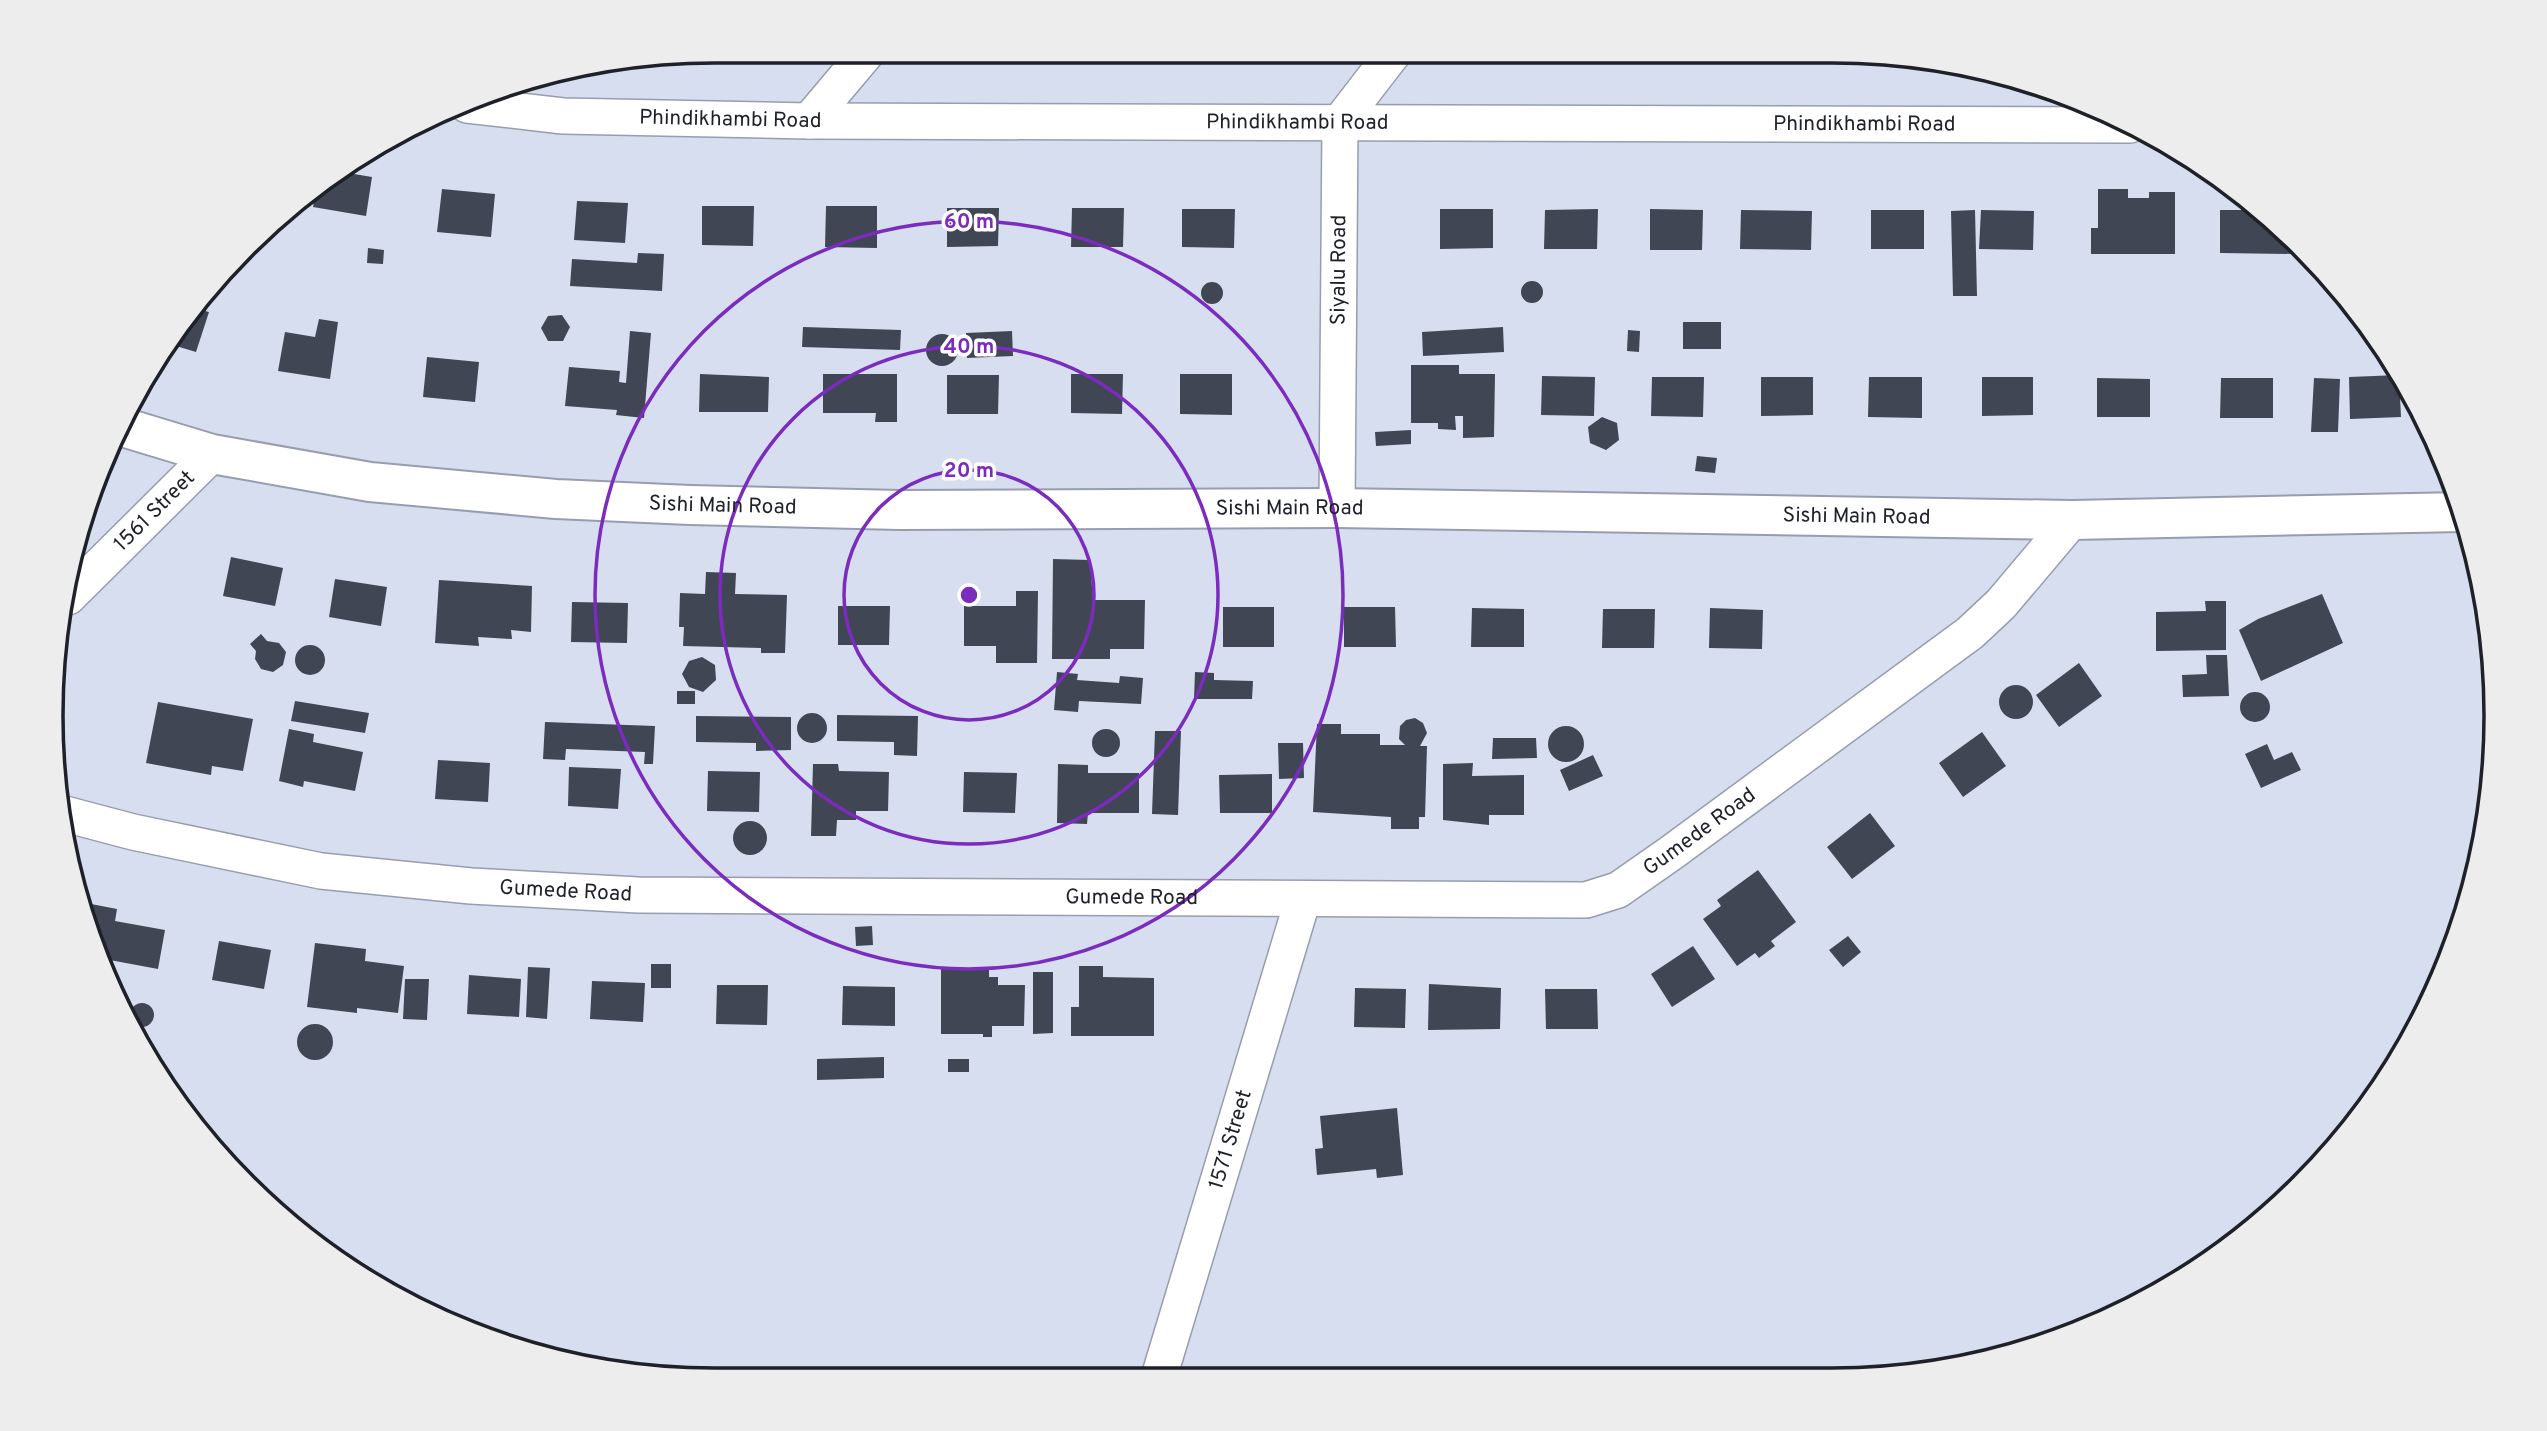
<svg xmlns="http://www.w3.org/2000/svg" width="2547" height="1431" font-family="Overpass,sans-serif">
<style>
.building{fill:#404654}
.lines{fill:none;stroke-linecap:round;stroke-linejoin:round}
.minor-casing{stroke:#979dae;stroke-width:38}
.tertiary-casing{stroke:#979dae;stroke-width:42}
.minor{stroke:#fff;stroke-width:35}
.tertiary{stroke:#fff;stroke-width:38}
.ring{fill:none;stroke:#7b2cbf;stroke-width:3.5}
.labels{text-anchor:middle;dominant-baseline:central;stroke-width:7;stroke-linejoin:round;paint-order:stroke}
.street-label{font-size:21px;fill:#1e2127;stroke:#fff}
.rim{fill:none;stroke:#1e2127;stroke-width:3.5}
.centre{fill:#7b2cbf;stroke:#fff;stroke-width:3.5}
.ring-label{font-size:21px;text-anchor:middle;font-weight:bold;fill:#7b2cbf;stroke:#fff;stroke-width:7;stroke-linejoin:round;paint-order:stroke}
</style>
<rect width="100%" height="100%" fill="#d7def0"/>
<!-- building -->
<path class="building" d="M342,172l30,5 -6,39 -53,-9 4,-22z
M442,189l53,5 -4,43 -54,-5z
M2098,189h30v9h21v-6h26v62h-84v-26h7z
M577,201l51,2 -3,40 -51,-3z
M702,206h52l-1,40 -51,-1z
M826,206h51v42l-52,-1z
M947,208h52l-1,38 -51,1z
M1072,208h52l-1,39h-52z
M1182,209h53l-1,39 -52,-1z
M1440,209h53v39l-53,1z
M1598,209l-1,40h-53l1,-39z
M1650,209l53,1 -1,40h-52z
M1741,210l71,1 -1,39 -71,-1z
M1871,210h53v39h-53z
M1975,210l2,86h-24l-2,-85z
M1981,210l53,1 -1,39 -54,-1z
M2220,210h42l34,33v11l-76,-1z
M368,248l16,2 -1,14 -16,-1z
M638,253l26,1 -2,37 -92,-5 2,-27 65,4z
M1521 292a11 11 0 1 1 22 0a11 11 0 1 1-22 0Z
M1201 293a11 11 0 1 1 22 0a11 11 0 1 1-22 0Z
M198,309l11,3 -13,40 -30,-9z
M562,315l8,12 -7,14h-15l-7,-13 7,-12z
M319,319l19,3 -8,57 -52,-8 7,-39 30,5z
M1683,322h38v27h-38z
M803,327l98,3 -1,20 -98,-3z
M1503,327l1,25 -81,4 -1,-24z
M1628,330l12,1 -1,21 -12,-1z
M630,331l21,2 -7,85 -28,-3 1,-5 -52,-4 4,-39 51,4 -1,11 7,1z
M1012,331l1,25 -46,2 -1,-25z
M926 350a16 16 0 1 1 32 0a16 16 0 1 1-32 0Z
M427,357l52,5 -4,40 -52,-5z
M1411,365h48v9h36l-1,63 -31,1v-22h-8l1,14 -18,-1v-6h-27z
M700,374l69,3 -1,35h-69z
M823,374h74v48h-22l1,-9h-53z
M1071,374h52l-1,40 -51,-1z
M1180,374h52v41l-52,-1z
M947,375h52l-1,39h-51z
M2399,375l2,42 -51,2 -1,-42z
M1542,376l53,1 -1,39 -53,-1z
M1652,377h52l-1,40 -52,-1z
M1761,377h52v38l-52,1z
M1869,377h53v41l-54,-1z
M1982,377h51v38l-51,1z
M2097,378l53,1v38h-53z
M2221,378h52v40h-53z
M2314,378l26,1 -2,53h-27z
M1602,417l15,6 2,17 -13,10 -16,-7 -2,-16z
M1411,430v14l-35,2 -1,-14z
M1697,456l20,2 -2,15 -20,-2z
M79,532h4v12l-10,2z
M231,557l52,11 -8,38 -52,-10z
M1053,559l37,1 3,40h52l-1,49h-34v10h-58z
M706,572l30,1 -1,21 52,1 -2,58h-24v-5l-78,-2 1,-19h-5l1,-34 25,1z
M335,579l52,8 -6,39 -52,-9z
M439,580l93,6 -1,46 -20,-2 1,9 -34,-2 1,9 -44,-3z
M1016,591h22l-1,72h-41v-17h-32v-40h52z
M2322,594l21,49 -82,38 -22,-51 19,-11z
M2205,601h21v49l-70,1v-39l50,-1z
M572,602l56,1 -1,40 -56,-1z
M838,606h52l-1,39h-51z
M1223,607h51v40h-51z
M1344,607h51l1,40h-52z
M1472,608l52,1v38h-53z
M1710,608l53,2 -1,39 -53,-1z
M1603,609h52l-1,39h-52z
M261,634l6,7 12,2 7,9 -3,13 -10,7 -12,-3 -6,-10 1,-8 -6,-7z
M295 660a15 15 0 1 1 30 0a15 15 0 1 1-30 0Z
M2206,655h21l2,41 -46,1 -1,-22 25,-1z
M702,657l13,8 1,15 -13,12 -14,-5 -7,-13 7,-13z
M2079,663l23,33 -43,31 -23,-32z
M1057,672l21,2 -1,6 42,3 1,-7 23,2 -2,26 -62,-3 -1,11 -24,-2z
M1195,672l19,1v7l39,1 -1,18h-58z
M1999 702a17 17 0 1 1 34 0a17 17 0 1 1-34 0Z
M677,691h18v13h-18z
M2240 707a15 15 0 1 1 30 0a15 15 0 1 1-30 0Z
M295,701l74,12 -4,20 -74,-12z
M158,702l95,17 -10,52 -31,-5 -1,9 -65,-12z
M797 728a15 15 0 1 1 30 0a15 15 0 1 1-30 0Z
M837,715l81,1 -1,40 -23,-1v-13l-57,-1z
M696,716l95,1v33l-35,1v-8l-60,-1z
M1415,718l8,5 4,10 -7,13h7l-2,71h-6v12h-28v-12l-78,-5 4,-88h24v10h39v11h25l-6,-6 1,-13 6,-6z
M545,722l110,4 -2,38h-9l1,-12 -79,-3 -1,11 -22,-1z
M1548 744a18 18 0 1 1 36 0a18 18 0 1 1-36 0Z
M1092 743a14 14 0 1 1 28 0a14 14 0 1 1-28 0Z
M289,729l25,5 -1,8 50,10 -8,39 -51,-10 -1,6 -24,-6z
M1155,731h26l-3,84 -26,-1z
M1982,732l24,34 -43,31 -24,-34z
M1493,738h43l1,20 -45,1z
M1278,743h25l1,35 -25,1z
M2267,744l7,16 18,-8 9,18 -40,18 -16,-34z
M1593,755l10,21 -34,15 -9,-21z
M438,760l52,3 -2,39 -53,-3z
M1473,763l-1,13 52,-1v40h-35v10l-46,-5v-56z
M813,764h25l1,7 50,1 -1,39h-32v9h-19l-1,16h-25z
M1058,764l30,1v8h51v40h-51l-1,11 -30,-1z
M569,767l52,2 -3,40 -50,-3z
M708,771l52,1 -1,40 -52,-1z
M964,772l53,1 -2,40 -52,-1z
M1272,774v39h-52l-1,-38z
M1870,813l25,33 -43,33 -25,-32z
M733 838a17 17 0 1 1 34 0a17 17 0 1 1-34 0Z
M1758,870l38,52 -25,19 4,5 -16,12 -4,-5 -18,13 -34,-47 18,-13 -4,-6z
M86,903l31,6 -2,12 50,9 -7,39 -59,-11z
M872,926l1,19 -17,1 -1,-19z
M1848,936l13,16 -18,15 -14,-17z
M219,941l52,9 -7,39 -52,-9z
M315,943l51,6 -1,12 39,5 -6,47 -41,-5v5l-50,-6z
M1693,946l22,33 -43,28 -21,-33z
M651,964h20v24h-20z
M1079,966h24v11l51,1v58h-83v-29h8z
M528,967l22,1 -3,51 -21,-2z
M941,968h48v9h9v8h27l-1,41h-32v11h-9v-3h-42z
M1033,972h20v61l-20,1z
M469,975l52,4 -2,38 -52,-3z
M405,979h24l-2,41 -24,-1z
M592,981l53,2 -2,39 -53,-3z
M1429,984l72,4 -1,41 -72,1z
M717,985h51l-1,40 -51,-1z
M843,986l52,1v39l-53,-1z
M1355,988l51,1 -1,39 -51,-1z
M1545,989h52l1,40h-52z
M130 1015a12 12 0 1 1 24 0a12 12 0 1 1-24 0Z
M297 1042a18 18 0 1 1 36 0a18 18 0 1 1-36 0Z
M884,1057v21l-67,2v-21z
M948,1059h21v13h-21z
M1397,1108l6,67 -26,3 -1,-9 -59,6 -2,-26 8,-1 -3,-32z"/>
<g class="lines">
<!-- minor casing -->
<g class="minor-casing">
<g id="minor">
<path id="s1" d="M467,105l96,11 246,5 1321,4"/>
<path d="M809,121l59,-70"/>
<path id="s2" d="M1337,508l3,-386 54,-70"/>
<path id="s3" d="M68,597l144,-143"/>
<path id="s4" d="M65,814l68,18 188,39 150,15 167,9 948,5 32,-10 53,-37 299,-220 31,-29 71,-84"/>
<path id="s5" d="M1159,1377l144,-478"/>
</g>
</g>
<!-- tertiary casing -->
<g class="tertiary-casing">
<g id="tertiary">
<path id="s6" d="M126,428l86,26 158,28 186,17 134,6 210,5 437,-2 735,12 390,-8"/>
</g>
</g>
<!-- minor -->
<use href="#minor" class="minor"/>
<!-- tertiary -->
<use href="#tertiary" class="tertiary"/>
</g>
<!-- distance rings -->
<g class="ring">
<circle cx="969" cy="595" r="125"/>
<circle cx="969" cy="595" r="249"/>
<circle cx="969" cy="595" r="374"/>
</g>
<g class="labels">
<!-- street labels -->
<g class="street-label">
<text stroke="none"><textPath href="#s1" startOffset="264">Phindikhambi Road</textPath></text>
<text stroke="none"><textPath href="#s1" startOffset="831">Phindikhambi Road</textPath></text>
<text stroke="none"><textPath href="#s1" startOffset="1398">Phindikhambi Road</textPath></text>
<text stroke="none"><textPath href="#s2" startOffset="238">Siyalu Road</textPath></text>
<text stroke="none"><textPath href="#s6" startOffset="604">Sishi Main Road</textPath></text>
<text stroke="none"><textPath href="#s6" startOffset="1171">Sishi Main Road</textPath></text>
<text stroke="none"><textPath href="#s3" startOffset="122">1561 Street</textPath></text>
<text stroke="none"><textPath href="#s6" startOffset="1738">Sishi Main Road</textPath></text>
<text stroke="none"><textPath href="#s4" startOffset="1662">Gumede Road</textPath></text>
<text stroke="none"><textPath href="#s4" startOffset="508">Gumede Road</textPath></text>
<text stroke="none"><textPath href="#s4" startOffset="1074">Gumede Road</textPath></text>
<text stroke="none"><textPath href="#s5" startOffset="248">1571 Street</textPath></text>
</g>
</g>
<!-- crop -->
<path d="M0 0H2547V1431H0ZM715 63H1832A652 652 0 0 1 2484 715V716A652 652 0 0 1 1832 1368H715A652 652 0 0 1 63 716V715A652 652 0 0 1 715 63Z" fill="#ededee" fill-rule="evenodd"/>
<path class="rim" d="M715 63H1832A652 652 0 0 1 2484 715V716A652 652 0 0 1 1832 1368H715A652 652 0 0 1 63 716V715A652 652 0 0 1 715 63Z"/>
<circle cx="969" cy="595" r="10" class="centre"/>
<g class="ring-label">
<text x="969" y="228">60 m</text>
<text x="969" y="353">40 m</text>
<text x="969" y="477">20 m</text>
</g>
</svg>
